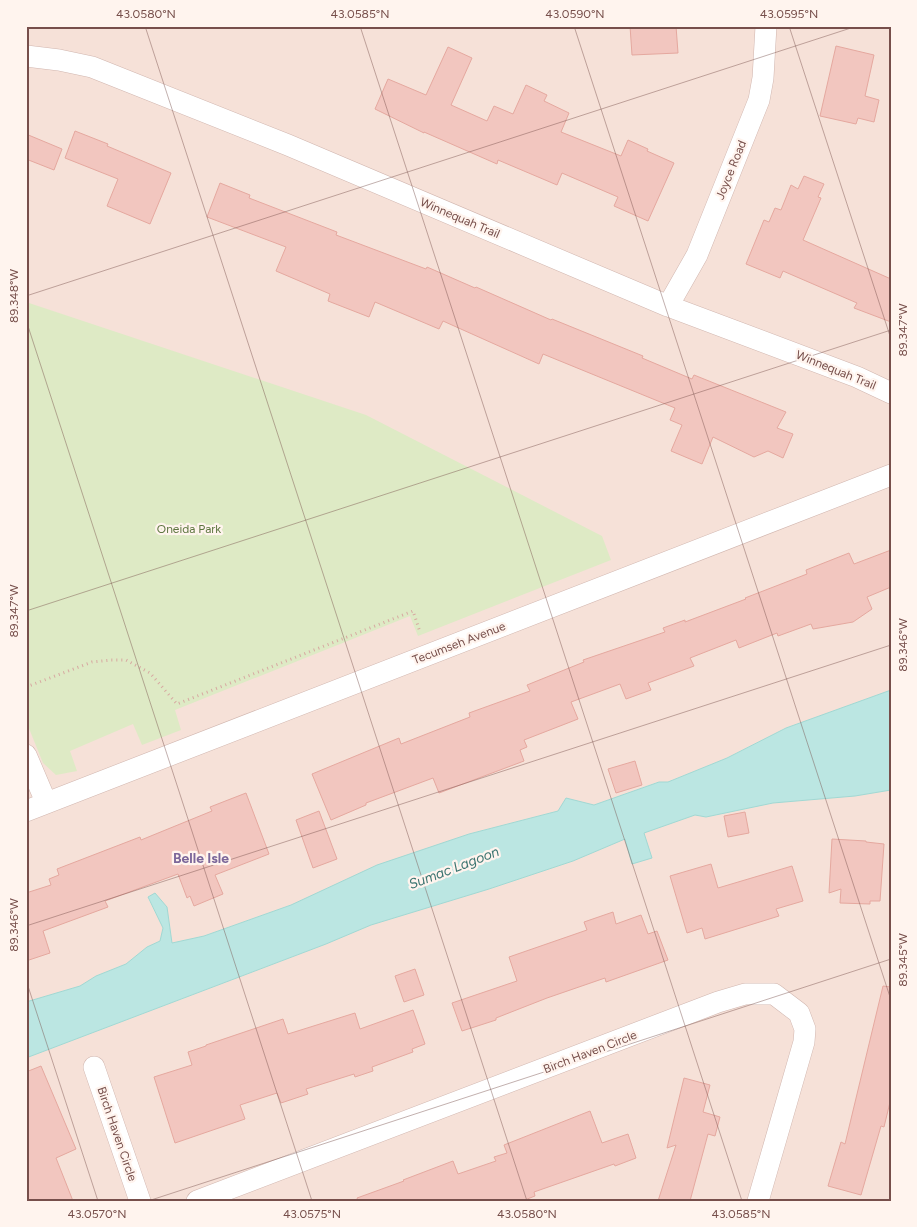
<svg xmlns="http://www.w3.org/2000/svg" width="917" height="1227" font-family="Figtree,sans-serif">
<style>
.residential{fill:#f6e1d8}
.green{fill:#deeac5}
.water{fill:#bbe6e2;stroke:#a1d8d3}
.building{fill:#f2c6bf;stroke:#e5a89f}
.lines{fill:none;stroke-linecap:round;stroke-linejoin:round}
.street-casing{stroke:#d1b6af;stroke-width:22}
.path{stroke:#d7a8a1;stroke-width:3;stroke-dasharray:1 4;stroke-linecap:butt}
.street{stroke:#fff;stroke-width:21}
.ticks{fill:none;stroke:#774f4b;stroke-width:1;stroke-opacity:0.45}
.labels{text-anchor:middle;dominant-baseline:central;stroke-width:4.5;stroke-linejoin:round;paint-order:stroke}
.street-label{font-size:12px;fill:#774f4b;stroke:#fff4ee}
.park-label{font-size:12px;fill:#5e7640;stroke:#fff4ee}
.neighbourhood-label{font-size:14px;font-weight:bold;fill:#7c679a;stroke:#fff4ee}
.water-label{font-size:14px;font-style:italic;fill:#3b7470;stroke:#fff4ee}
.neatline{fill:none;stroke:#774f4b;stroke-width:2}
.ticks-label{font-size:12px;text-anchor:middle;fill:#774f4b}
</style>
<rect width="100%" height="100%" fill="#fcefe7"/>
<!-- residential -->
<path class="residential" d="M26,26h865v664l-105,38 -59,30 -59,24h-10l-64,23 -28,-6 -8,12 -89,23 -178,71 -87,31 -32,7 -5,-36 -19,-9 15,30 -3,13 -13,6 -21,17 -30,12 -16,10 -54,16z
M891,790v411h-865v-143l300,-114 45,-19 118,-36 84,-28 52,-22 27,19 -9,-25 52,-18 11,2 67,-14 82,-7z"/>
<!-- green -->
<path class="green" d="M26,302l340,113 236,121 9,24 -193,76 -8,-20 -235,94 6,20 -39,15 -9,-21 -63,27 7,20 -21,4 -13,-12 -17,-42z"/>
<!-- water -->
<path class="water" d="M891,690v100l-36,6 -82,7 -67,14 -11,-2 -51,18 8,25 -20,6 -7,-25 -52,22 -84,28 -118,36 -45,19 -300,114v-56l54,-16 16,-10 30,-12 21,-17 13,-6 3,-13 -15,-31 7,-4 12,14 5,36 32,-7 87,-31 86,-40 92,-31 89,-23 8,-13 28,7 65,-23h9l59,-24 59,-30z"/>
<!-- building -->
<path class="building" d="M630,26h46l2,27 -46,2z
M836,46l38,9 -9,41 14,4 -5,22 -16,-4 -2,6 -36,-8z
M448,47l24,11 -21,47 36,16 7,-15 19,8 13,-29 21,10 -3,6 25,12 -8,19 60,24 7,-16 20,9 -1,2 27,12 -26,58 -34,-15 4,-9 -56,-24 -5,12 -59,-25 -1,4 -73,-32v1l-49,-24 13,-30 38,16z
M75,131l33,13 -1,2 64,27 -21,51 -43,-18 11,-27 -53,-21z
M26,134l36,15 -8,21 -28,-11z
M804,176l20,8 -6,13 3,1 -18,42 88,39v43l-37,-14 3,-5 -74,-32 -3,7 -34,-14 18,-44 5,2 6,-14 6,2 10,-25 7,4z
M220,183l30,12 -1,3 88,34 -1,3 90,34 1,-2 48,21 1,-1 75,33 1,-1 91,37 -1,2 50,21 2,-4 92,37 -9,16 16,6 -10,24 -15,-7 -14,6 -41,-20 -11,27 -31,-13 11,-26 -12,-5 5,-12 -132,-54 -4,10 -96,-43 -4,8 -64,-27 -6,15 -41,-16 2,-7 -54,-23 10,-24 -79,-30z
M891,550v37l-24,10 5,12 -19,13 -40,7 -2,-5 -33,12 -1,-3 -38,15 -3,-8 -46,18 4,8 -46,17 3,7 -25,9 -6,-15 -49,18 7,17 -54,21 3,7 -7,3 4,11 -85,32 -6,-15 -67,25v2l-35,15 -19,-46 87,-36 2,6 69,-27 -1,-4 61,-22 -3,-6 57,-23 -1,-2 82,-28 -2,-4 22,-8v2l61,-23 -1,-1 62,-24 -1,-4 43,-17 5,11z
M635,761l7,24 -26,8 -8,-24z
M246,793l23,61 -54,21 8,19 -29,12 -4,-10 -3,2 -9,-24 -73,27 3,6 -65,24 7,22 -24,8v-68l25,-8 -2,-6 10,-4 -2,-6 83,-32 1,3 71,-29 -2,-4z
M319,811l18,48 -24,9 -17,-48z
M745,812l4,21 -21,4 -4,-21z
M832,839l34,2v1l18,2 -4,57h-10v3l-30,-1 1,-14 -12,4z
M711,864l7,24 74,-22 11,35 -27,8 3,7 -74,23 -3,-11 -15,5 -17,-57z
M613,912l3,12 25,-9 7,19 9,-3 11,29 -62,22 -1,-4 -58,20 -51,20v2l-34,11 -10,-28 65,-22 -8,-24 78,-27 -3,-8z
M415,969l9,26 -20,7 -9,-26z
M883,986l8,1v111l-7,29 -3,-1 -20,69 -33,-9 13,-44 4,2z
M413,1010l12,34 -13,5 1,3 -41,15 1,4 -18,6 -1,-3 -48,15 2,5 -27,9 -4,-10 -37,12 5,14 -70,24 -21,-66 38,-12 -4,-13 18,-6v-1l77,-26 5,15 67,-21 5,16z
M41,1066l35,83 -20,9 17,43h-47v-129z
M684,1078l26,7 -7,27 17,5 -5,19 -7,-2 -18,67h-32l18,-56 -9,3z
M590,1111l12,32 26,-9 8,24 -21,8 -1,-2 -80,28 1,4 -13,5h-164l-1,-3 47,-17 -1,-1 50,-19 5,13 38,-13 -2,-4 13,-4 -3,-8z"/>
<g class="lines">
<!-- street casing -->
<g class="street-casing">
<path id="street" d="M26,56l33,4 33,7 196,78 380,161 189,71 34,16
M668,306l29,-51 62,-155 4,-22 3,-52
M26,755l20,47
M26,811l865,-336
M94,1067l46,134
M197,1201l521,-199 27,-8h29l25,19 6,16 -1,13 -46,159"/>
</g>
<!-- path -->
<path class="path" d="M26,687l66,-25 19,-2h15l24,13 27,31 236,-93 7,21"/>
<!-- street -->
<use href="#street" class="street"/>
</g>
<!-- ticks -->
<path class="ticks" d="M145,26l382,1175M360,26l382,1175M574,26l317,974M789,26l102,313M26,296l831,-270M26,320l286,881M26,611l865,-281M26,926l865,-281M26,980l72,221M148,1201l743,-242"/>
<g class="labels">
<!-- street labels -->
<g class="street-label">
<text transform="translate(731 170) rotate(-68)">Joyce Road</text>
<text transform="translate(460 218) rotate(23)">Winnequah Trail</text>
<text transform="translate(836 370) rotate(22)">Winnequah Trail</text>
<text transform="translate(459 643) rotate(-21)">Tecumseh Avenue</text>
<text transform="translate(590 1052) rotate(-21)">Birch Haven Circle</text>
<text transform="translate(117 1134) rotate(71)">Birch Haven Circle</text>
</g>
<!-- park labels -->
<g class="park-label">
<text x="189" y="529">Oneida Park</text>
</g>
<!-- neighbourhood labels -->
<g class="neighbourhood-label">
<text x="201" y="858">Belle Isle</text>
</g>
<!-- water labels -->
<g class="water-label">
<text transform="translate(454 868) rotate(-21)">Sumac Lagoon</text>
</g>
</g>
<!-- border -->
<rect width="917" height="1227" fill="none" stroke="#fff4ee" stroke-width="55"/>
<rect x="28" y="28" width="862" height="1172" class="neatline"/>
<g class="ticks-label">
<text x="146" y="18">43.0580°N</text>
<text x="360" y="18">43.0585°N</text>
<text x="575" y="18">43.0590°N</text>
<text x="789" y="18">43.0595°N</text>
<text transform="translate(14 296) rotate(-90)" y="4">89.348°W</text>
<text transform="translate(903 330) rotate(-90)" y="4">89.347°W</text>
<text transform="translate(14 611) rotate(-90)" y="4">89.347°W</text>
<text transform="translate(903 645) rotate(-90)" y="4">89.346°W</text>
<text transform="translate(14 925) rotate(-90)" y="4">89.346°W</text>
<text transform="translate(903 960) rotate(-90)" y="4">89.345°W</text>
<text x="97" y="1218">43.0570°N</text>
<text x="312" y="1218">43.0575°N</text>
<text x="527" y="1218">43.0580°N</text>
<text x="741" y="1218">43.0585°N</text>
</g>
</svg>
